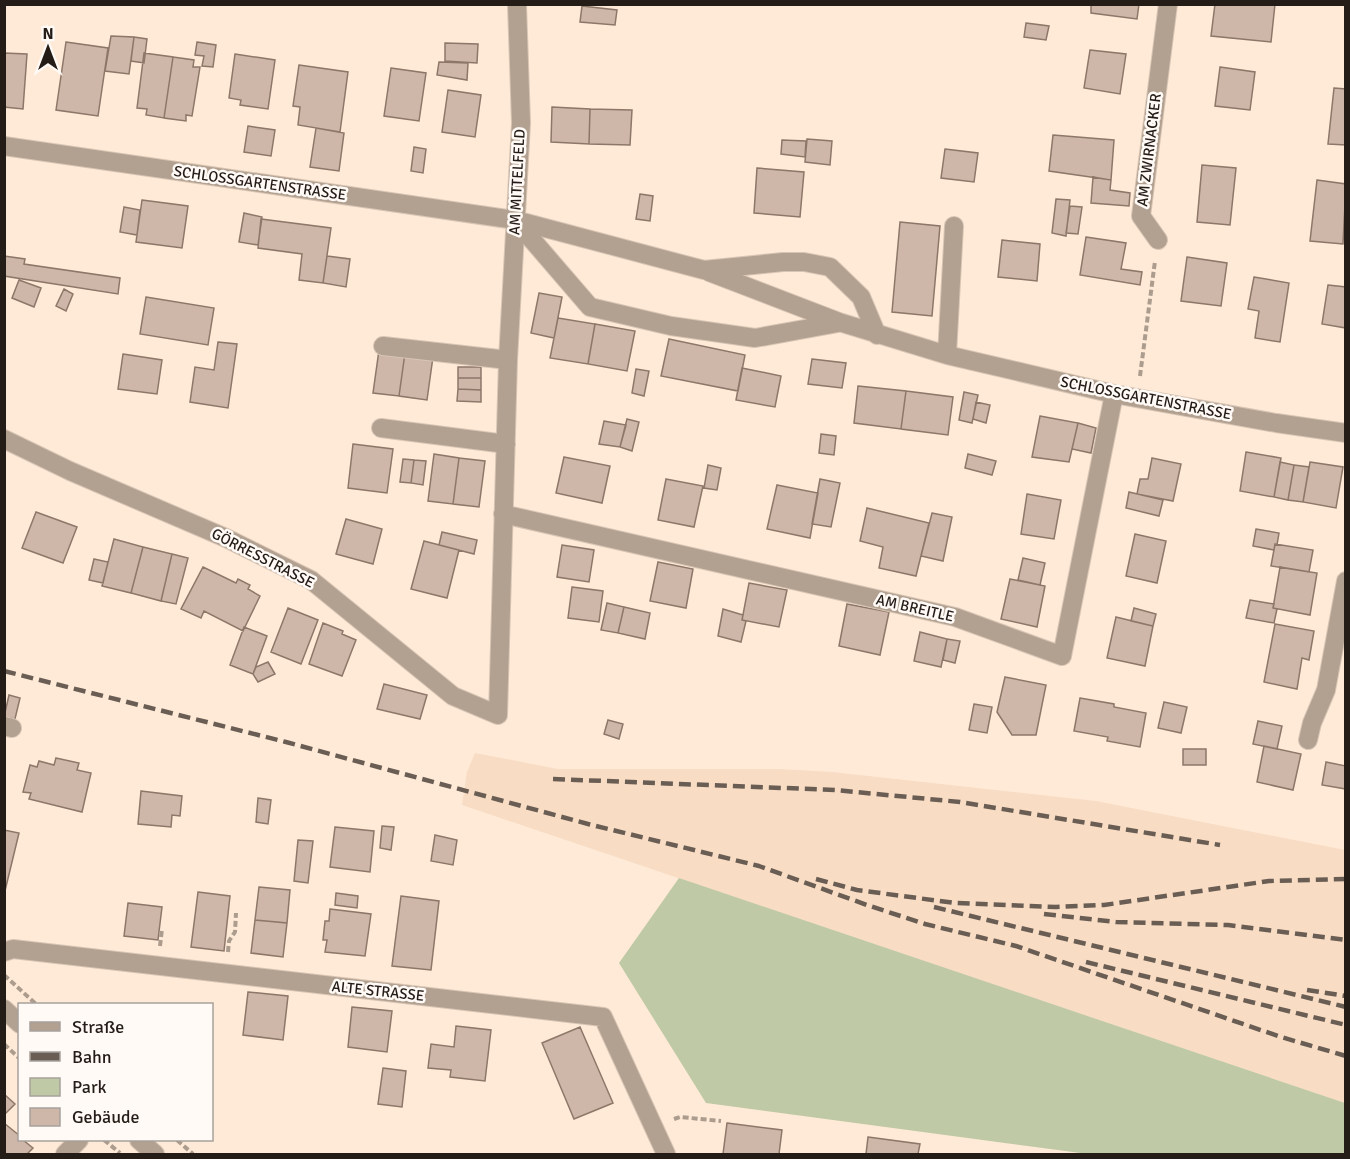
<svg xmlns="http://www.w3.org/2000/svg" width="1350" height="1159" font-family="Signika,sans-serif">
<style>
.built{fill:#f8dcc4}
.green{fill:#bfc9a5}
.building{fill:#ceb6a8;stroke:#8d7769;stroke-width:1.5}
.lines{fill:none;stroke-linecap:round;stroke-linejoin:round}
.minor-casing{stroke:#d8c5b4;stroke-width:20}
.path{stroke:#ac9c8e;stroke-width:4;stroke-dasharray:6 3;stroke-linecap:butt}
.minor{stroke:#b2a090;stroke-width:18}
.rail{stroke:#6a5e54;stroke-width:4.5;stroke-dasharray:12 6;stroke-linecap:butt}
.labels{text-anchor:middle;dominant-baseline:central;stroke-width:5;stroke-linejoin:round;paint-order:stroke}
.street-label{font-size:15px;fill:#241c16;stroke:#fffaf6}
</style>
<rect width="100%" height="100%" fill="#ffead7"/>
<!-- built -->
<path class="built" d="M475,753l83,16h221l53,3 264,29 249,49v253l-883,-298 5,-33z"/>
<!-- green -->
<path class="green" d="M679,878l666,225v51h-257l-382,-51 -87,-140z"/>
<!-- building -->
<path class="building" d="M1091,4h48l-2,15 -46,-6z
M1215,4h60l-4,38 -60,-6z
M582,6l35,4 -2,15 -35,-3z
M1026,23l23,3 -3,14 -22,-3z
M111,36l23,1 -5,37 -24,-3z
M134,37l13,2 -3,24 -13,-2z
M66,42l42,6 -10,68 -42,-6z
M197,42l19,3 -3,22 -11,-1 2,-10 -9,-1z
M445,43l33,1 -1,19 -32,-2z
M1090,50l36,4 -6,40 -36,-6z
M4,53l23,1 -4,55 -19,-2z
M144,53l29,4 -9,61 -18,-3 1,-6 -10,-1z
M235,54l40,6 -7,49 -28,-4 1,-5 -12,-2z
M173,57l21,3 -1,7h7l-8,49 -6,-1v6l-22,-3z
M439,62l29,1 -1,17 -30,-5z
M299,65l49,7 -8,60 -42,-7 2,-18 -7,-1z
M1220,67l35,5 -5,38 -35,-4z
M391,68l35,5 -7,48 -35,-5z
M1334,88l12,1v56l-18,-1z
M448,90l33,5 -6,42 -33,-5z
M552,107l38,2 -1,35 -38,-2z
M590,109l42,1 -2,35 -41,-1z
M248,126l27,4 -4,26 -27,-4z
M316,128l28,5 -5,38 -29,-4z
M1053,135l61,5 -3,40 -62,-9z
M807,139l25,2 -2,24 -25,-3z
M782,140l24,1 -1,16 -24,-3z
M414,147l12,2 -3,24 -12,-2z
M945,149l33,4 -4,29 -33,-4z
M1202,165l34,3 -6,57 -33,-3z
M757,168l47,4 -4,45 -46,-4z
M1093,177l18,3 -1,10 20,3 -1,13 -38,-3z
M1317,180l29,4 -3,60 -33,-3z
M640,194l13,2 -3,25 -14,-2z
M1056,199l14,1 -4,36 -14,-3z
M142,200l46,6 -6,42 -46,-6z
M1070,206l12,1 -4,27 -12,-1z
M124,207l16,3 -3,25 -17,-3z
M244,213l18,4 -4,28 -19,-3z
M261,219l70,9 -8,55 -24,-3 3,-26 -44,-6z
M900,222l40,4 -8,90 -40,-4z
M1086,237l40,6 -5,26 21,3 -2,13 -60,-10z
M1002,240l38,4 -3,37 -39,-4z
M4,256l21,3 -1,5 96,14 -2,16 -114,-18z
M327,256l23,3 -4,28 -23,-4z
M1187,257l40,6 -6,43 -40,-5z
M1254,277l35,6 -9,59 -25,-4 4,-27 -11,-2z
M19,280l22,8 -7,19 -22,-9z
M1328,285l18,2v41l-24,-4z
M64,289l9,5 -7,17 -10,-5z
M539,293l23,4 -8,41 -23,-5z
M146,297l68,11 -6,37 -68,-11z
M558,318l37,6 -7,40 -38,-6z
M595,324l40,7 -8,40 -39,-7z
M669,339l76,16 -7,36 -77,-15z
M218,342l19,2 -9,64 -38,-6 5,-35 19,3z
M379,350l26,3 -6,43 -26,-3z
M405,353l28,4 -6,43 -28,-4z
M123,354l39,6 -5,34 -39,-5z
M812,359l34,4 -4,25 -34,-4z
M458,367h23v11h-23z
M742,368l39,8 -6,31 -39,-7z
M636,369l13,2 -5,25 -12,-3z
M458,378h23v12l-23,-1z
M858,386l48,5 -5,38 -47,-6z
M458,389l23,1v12l-24,-1z
M906,391l47,6 -5,38 -47,-6z
M964,392l14,3 -6,28 -13,-3z
M976,402l14,3 -4,18 -13,-4z
M1040,416l38,7 -9,39 -37,-5z
M627,419l12,3 -7,29 -12,-4z
M604,421l22,4 -6,22 -21,-3z
M1078,423l18,5 -5,25 -19,-4z
M821,434l15,2 -2,19 -15,-2z
M353,444l40,5 -6,44 -39,-5z
M1246,452l35,6 -7,39 -34,-6z
M434,454l25,4 -6,46 -25,-3z
M968,454l28,7 -4,14 -27,-7z
M564,457l46,9 -8,37 -46,-10z
M459,458l26,3 -6,46 -26,-3z
M1152,458l29,6 -8,37 -36,-7 3,-15h8z
M403,459l11,1 -3,23 -11,-1z
M414,460l12,1 -3,24 -12,-2z
M1280,462l14,3 -6,35 -14,-3z
M1310,462l33,5 -7,41 -33,-6z
M708,465l13,3 -4,22 -13,-2z
M1294,465l15,2 -6,35 -15,-2z
M666,479l37,7 -9,41 -36,-7z
M820,479l20,4 -9,44 -19,-3z
M777,485l41,8 -8,45 -43,-9z
M1129,492l34,8 -4,16 -33,-8z
M1027,494l34,6 -7,39 -33,-5z
M867,508l62,15 -13,53 -37,-8 4,-21 -23,-6z
M36,512l41,15 -14,36 -41,-15z
M932,513l20,4 -9,44 -22,-5z
M346,519l36,10 -9,35 -37,-10z
M1256,529l23,4 -2,12 -2,-1 -1,6 -21,-4z
M442,532l35,8 -3,14 -35,-9z
M1135,534l31,7 -9,42 -31,-7z
M114,539l29,8 -12,46 -29,-7z
M424,541l35,9 -12,48 -36,-9z
M1275,544l38,6 -4,22 -38,-6z
M562,545l32,5 -5,32 -32,-5z
M143,547l29,7 -11,47 -30,-8z
M172,554l16,4 -12,46 -15,-3z
M1023,558l22,5 -5,22 -22,-5z
M94,559l14,3 -5,21 -14,-3z
M658,562l35,7 -7,39 -36,-7z
M203,567l33,16 2,-4 12,6 -2,4 12,7 -17,35 -39,-20 -3,7 -20,-9z
M1280,567l37,6 -7,42 -37,-7z
M1010,579l35,7 -8,41 -36,-8z
M749,583l38,7 -8,37 -37,-7z
M572,587l31,4 -4,31 -31,-4z
M1250,600l24,4 -1,4 4,1 -3,14 -28,-5z
M607,603l17,4 -6,26 -17,-3z
M847,604l42,8 -9,43 -41,-9z
M624,607l26,6 -5,26 -27,-6z
M288,608l30,12 -17,44 -30,-12z
M1134,608l22,6 -3,12 -22,-5z
M723,609l20,6 -1,5 4,1 -5,21 -23,-6z
M1116,617l37,9 -8,40 -38,-8z
M323,623l20,8 -1,3 14,6 -14,36 -33,-12z
M1275,624l39,7 -5,29 -7,-2 -5,31 -33,-7z
M244,627l23,9 -14,38 -23,-9z
M920,632l27,7 -6,28 -27,-6z
M947,639l13,2 -5,22 -12,-3z
M268,662l7,12 -17,8 -5,-8 3,-7z
M1005,677l41,8 -10,50h-24l-15,-23z
M384,684l43,11 -7,24 -43,-10z
M9,695l11,3 -5,21 -11,-2z
M1080,698l34,6v3l32,6 -6,34 -33,-6 1,-4 -34,-6z
M1164,702l23,5 -6,26 -23,-5z
M974,704l18,3 -5,26 -18,-3z
M608,720l15,4 -4,15 -15,-5z
M1258,721l24,5 -5,23 -24,-5z
M1264,746l37,8 -8,36 -36,-8z
M1183,749h23v16h-23z
M56,758l23,5 -2,7 14,3 -9,39 -53,-13 2,-6 -8,-1 7,-27 7,2 2,-6 15,4z
M1326,762l20,4v23l-24,-4z
M141,791l41,5 -2,20 -8,-1 -1,12 -33,-3z
M258,798l13,2 -3,24 -12,-2z
M382,826l12,1 -3,23 -11,-2z
M335,827l39,4 -4,41 -40,-5z
M4,830l15,3 -15,62z
M435,835l22,5 -4,25 -22,-4z
M298,840l15,1 -5,42 -14,-2z
M259,887l31,3 -3,33 -32,-3z
M198,892l32,4 -6,55 -33,-4z
M336,893l22,3 -1,12 -22,-3z
M401,896l38,5 -8,69 -39,-4z
M128,903l34,4 -4,33 -34,-4z
M330,909l41,5 -6,42 -40,-4 2,-12h-4l2,-19h4z
M255,920l32,3 -4,34 -32,-4z
M248,992l40,4 -5,44 -40,-5z
M352,1007l40,4 -5,41 -39,-5z
M456,1026l35,4 -6,51 -35,-4 1,-7 -23,-2 3,-24 23,3z
M580,1027l33,76 -39,16 -32,-76z
M383,1068l23,3 -4,36 -24,-3z
M4,1094l11,10 -11,11z
M4,1123l16,13v4h3l10,8 -6,6h-23z
M727,1123l55,7 -3,24h-56z
M868,1137l52,7 -2,10h-52z"/>
<g class="lines">
<!-- minor casing -->
<g class="minor-casing">
<path id="minor" d="M4,146l511,74 189,50 79,-8h21l26,5 31,30 16,38
M515,220l75,87 81,19 84,12 83,-15
M1158,240l-17,-24 27,-212
M709,272l130,50 108,33 167,39 162,29 70,10
M383,346l125,14
M947,355l7,-129
M381,428l125,16
M4,439l66,32 156,67 85,42 142,116 45,19 10,-355 13,-237 -4,-119
M503,514l452,103 107,39 52,-262
M4,726l8,2
M1308,740l4,-17 14,-33 20,-109
M4,952l9,-3 590,68 63,137
M4,1009l16,15
M139,1140l16,14
M65,1154l14,-14"/>
</g>
<!-- path -->
<path class="path" d="M1140,376l15,-115
M160,946l2,-17
M228,952l1,-11 6,-9 1,-19
M4,975l32,29
M4,1044l16,15
M674,1119l6,-2 41,4
M104,1140l16,13
M177,1140l16,14"/>
<!-- minor -->
<use href="#minor" class="minor"/>
<!-- rail -->
<path class="rail" d="M4,671l282,71 302,82 171,42 108,39 58,19 91,22 265,91 65,19
M553,779l282,11 125,12 260,43
M816,879l41,11 98,13 101,4 48,-2 165,-24 77,-2
M934,907l412,100
M1044,914l72,8 112,3 118,15
M1086,962l260,63
M1307,990l39,6"/>
</g>
<g class="labels">
<!-- street labels -->
<g class="street-label">
<text transform="translate(1149 150) rotate(-83)">AM ZWIRNACKER</text>
<text transform="translate(517 182) rotate(-87)">AM MITTELFELD</text>
<text transform="translate(260 183) rotate(8)">SCHLOSSGARTENSTRASSE</text>
<text transform="translate(1146 398) rotate(11)">SCHLOSSGARTENSTRASSE</text>
<text transform="translate(263 558) rotate(27)">GÖRRESSTRASSE</text>
<text transform="translate(915 608) rotate(13)">AM BREITLE</text>
<text transform="translate(378 991) rotate(6)">ALTE STRASSE</text>
</g>
</g>
<!-- border -->
<rect width="1350" height="1159" fill="none" stroke="#241c16" stroke-width="12"/>
<!-- legend -->
<rect x="18" y="1003" width="195" height="138" fill="#fffaf6" stroke="#a7a19c" stroke-width="1.5"/>
<rect x="30" y="1022" width="30" height="9" fill="#b2a090" stroke="#a7a19c" stroke-width="1.5"/>
<text x="72" y="1033" font-size="18" fill="#241c16">Straße</text>
<rect x="30" y="1052" width="30" height="9" fill="#6a5e54" stroke="#a7a19c" stroke-width="1.5"/>
<text x="72" y="1063" font-size="18" fill="#241c16">Bahn</text>
<rect x="30" y="1078" width="30" height="18" fill="#bfc9a5" stroke="#a7a19c" stroke-width="1.5"/>
<text x="72" y="1093" font-size="18" fill="#241c16">Park</text>
<rect x="30" y="1108" width="30" height="18" fill="#ceb6a8" stroke="#a7a19c" stroke-width="1.5"/>
<text x="72" y="1123" font-size="18" fill="#241c16">Gebäude</text>
<!-- north arrow -->
<g transform="translate(48 48)" stroke="#fffaf6" stroke-width="4.5" paint-order="stroke">
<path d="M0-4.5L10 22L0 15L-10 22Z" fill="#241c16"/>
<text y="-9" font-size="16" font-weight="bold" text-anchor="middle" fill="#241c16">N</text>
</g>
</svg>
